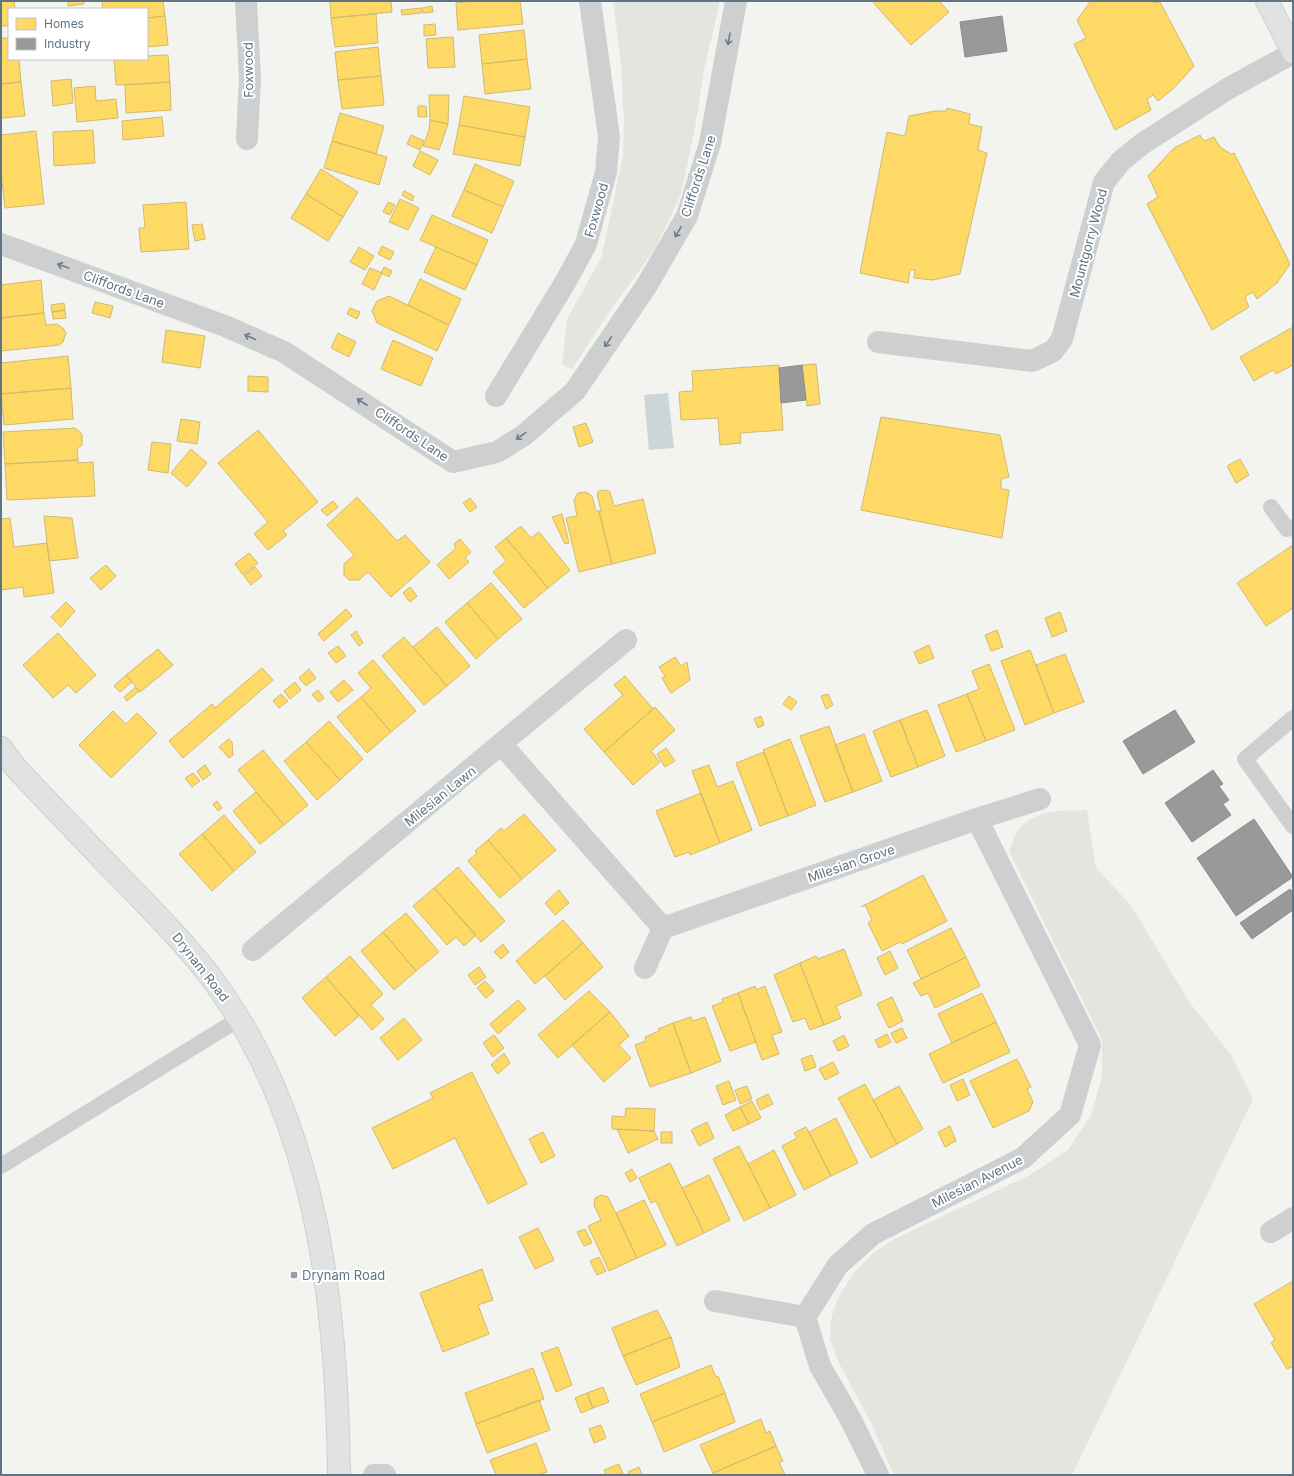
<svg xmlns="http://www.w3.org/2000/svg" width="1294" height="1476" font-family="Inter,sans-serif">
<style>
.green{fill:#e2e6de}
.water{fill:#ccd6d8}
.homes{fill:#ffd966;stroke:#cfbb6f}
.industry{fill:#999;stroke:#888e92}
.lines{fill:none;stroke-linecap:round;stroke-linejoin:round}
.secondary-casing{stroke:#ced0d0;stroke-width:24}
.lane{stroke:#cecfd0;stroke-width:16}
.street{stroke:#cecfd0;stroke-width:22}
.secondary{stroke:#e1e2e2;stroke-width:22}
.oneway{stroke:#6b7d8b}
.poi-dot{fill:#93a0a9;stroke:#fff;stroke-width:1.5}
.labels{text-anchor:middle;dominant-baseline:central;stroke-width:4;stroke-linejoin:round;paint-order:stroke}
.street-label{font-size:13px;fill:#607483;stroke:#fff}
.poi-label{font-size:13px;fill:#607483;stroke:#fff;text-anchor:start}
</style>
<rect width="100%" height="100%" fill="#f3f3f0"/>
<!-- green -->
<path class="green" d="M613,1h107l-15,64 -11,68 -13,61 -26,55 -43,59 -40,61 -10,-4 5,-46 35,-63 21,-101 1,-33 -3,-59z
M1087,810l9,58 34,36 60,99 42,53 21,43 -181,376h-178l-22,-50 -34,-64 -8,-22 1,-20 7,-21 16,-25 18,-19 24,-16 132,-62 40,-26 23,-35 11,-38v-37l-93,-189c3,-7 5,-15 9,-21 17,-21 44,-19 69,-20z"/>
<!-- water -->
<path class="water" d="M668,393l6,55 -25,2 -5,-55z"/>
<!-- homes -->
<path class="homes" d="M1,1h13l1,8h-6v17h-8z
M68,1h16v3l-16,2z
M102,1h61l2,15 -18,2v-9h-44z
M330,1h61l1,11 -61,6z
M475,1h45l3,23 -65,6 -2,-27z
M872,1h67l10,11 -38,33z
M1091,1h62l1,2 6,-1 34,64 -20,22 -16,13 -5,-6 -6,4 4,11 -36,20 -41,-86 12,-6 -9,-18z
M432,6l1,6 -10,1 -1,-5z
M421,8v5l-19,2 -1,-5z
M376,14l2,29 -43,4 -4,-29z
M165,16l3,29 -21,2v-29z
M435,24l1,11 -12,1v-11z
M524,30l3,29 -45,5 -3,-29z
M453,37l2,30 -27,1 -2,-29z
M1,38h8v21h10l2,23 -20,2z
M378,47l3,29 -43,4 -3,-28z
M168,55l2,27 -54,3 -2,-26h33v-3z
M527,59l4,30 -46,5 -3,-30z
M381,76l3,29 -42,4 -4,-29z
M71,79l2,24 -20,3 -2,-25z
M21,82l4,34 -24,2v-34z
M170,82l1,28 -45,3 -1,-28z
M95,86l1,15 20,-2 2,19 -41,4 -3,-34z
M429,95h20l-1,29 -18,-4z
M464,96l66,11 -5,30 -66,-12z
M418,106h8l1,11h-9z
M947,108l23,6 -1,10 13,3 -4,23 9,3 -27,121 -27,6 -19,-2 1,-8h-5l-2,13 -48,-10 27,-141 18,4 4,-20 26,-5h11z
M340,113l44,13 -8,28 -44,-13z
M162,117l2,19 -41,4 -1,-19z
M430,120l18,4 -9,26 -16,-4 6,-16z
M459,125l66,12 -5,29 -67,-12z
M93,130l2,33 -41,3 -1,-34z
M36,131l8,73 -39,4 -4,-36v-37z
M411,135l13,6 -4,9 -13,-6z
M1200,135l4,6 10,-4 6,10 11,7 3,-1 56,111 -13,19 -20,16 -4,-7 -8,5 4,10 -37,23 -65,-126 11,-7 -10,-21 26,-28z
M332,141l55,16 -8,28 -55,-17z
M420,151l18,9 -8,15 -17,-9z
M475,164l39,17 -11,26 -39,-17z
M321,169l37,23 -15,25 -37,-23z
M464,190l39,17 -11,26 -40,-17z
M404,191l10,5 -2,5 -10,-6z
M306,194l37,23 -15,24 -37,-23z
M400,199l19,9 -11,22 -19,-8z
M186,202l3,47 -48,3 -2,-24h6l-2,-23z
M388,202l7,3 -5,10 -7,-3z
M432,215l56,25 -11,25 -57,-25z
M202,224l3,15 -10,2 -3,-16z
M382,246l12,6 -4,8 -12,-6z
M359,247l15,9 -9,14 -15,-8z
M436,247l41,18 -12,25 -41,-18z
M384,267l8,4 -3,6 -8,-4z
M370,268l12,5 -8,17 -12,-6z
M420,279l41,20 -12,26 -41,-20z
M41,280l3,33 -43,5v-33z
M389,296l60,29 -12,26 -60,-28 -5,-12 5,-10z
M95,302l18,4 -3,12 -18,-5z
M64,303l1,7 -13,2 -1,-7z
M350,308l10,4 -3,7 -10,-5z
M65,310l1,8 -13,1 -1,-7z
M44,313l2,12 11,-1 7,5 2,4 -3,9 -4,3 -58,6v-33z
M1293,327v38l-17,9 -3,-4 -19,11 -14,-24z
M166,330l39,6 -5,32 -38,-6z
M338,333l18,9 -7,15 -18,-9z
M393,340l40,18 -12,28 -40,-17z
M68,356l3,32 -70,6v-31z
M816,364l4,40 -13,2 -5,-41z
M779,365l4,65 -43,3 1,10 -21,2 -2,-27 -37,2 -2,-28 14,-1 -1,-20z
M248,376l20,1v15l-20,-1z
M71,388l2,31 -69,6 -3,-31z
M881,417l119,18 9,42 -8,2v10l8,1 -7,48 -141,-28z
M181,419l19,3 -3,22 -20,-3z
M586,423l7,19 -14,5 -6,-20z
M75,428l7,6v11l-5,4 1,11 -73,4 -2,-32z
M258,430l60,72 -35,29 4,4 -19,15 -14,-16 14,-12 -50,-59z
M152,442l19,2 -3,29 -20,-3z
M191,449l16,14 -20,24 -16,-14z
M1240,459l9,16 -13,8 -9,-17z
M78,460v3l15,-1 2,34 -88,4 -2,-36z
M606,490l4,2 4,14 29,-7 13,54 -44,11 -13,-53h2l-4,-17 2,-3z
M586,492l6,4 4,15h3l13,53 -33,8 -13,-54 11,-2 -3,-16 4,-7z
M357,497l40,44 8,-6 25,27 -39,35 -23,-25 -9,8h-10l-5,-5v-11l10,-9 -27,-30z
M470,498l7,9 -7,5 -7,-9z
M333,501l5,6 -11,9 -6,-6z
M562,514l7,29 -4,1 -13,-27z
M44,516l28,2 6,40 -29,3z
M10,518l4,29 33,-4 7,50 -30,4 -1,-10 -22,3v-71z
M521,526l10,12 8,-6 31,38 -22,18 -42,-50z
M506,538l42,50 -24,20 -31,-36 13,-11 -11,-14z
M460,539l11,13 -6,6 4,4 -20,17 -12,-14 19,-17 -2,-4z
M1293,545v63l-27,18 -29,-43z
M249,553l9,10 -15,12 -8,-11z
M106,565l10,11 -15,14 -11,-12z
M255,567l7,9 -11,9 -7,-9z
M491,583l31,36 -24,20 -31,-36z
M410,587l7,9 -7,6 -7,-9z
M66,602l9,9 -14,16 -10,-10z
M467,603l31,36 -22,20 -31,-37z
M346,609l6,7 -28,25 -6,-7z
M1060,612l7,19 -15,6 -7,-19z
M437,627l33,39 -23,20 -34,-39z
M997,630l6,17 -12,4 -6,-16z
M356,631l7,12 -4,3 -8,-11z
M58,633l38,42 -20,18 -8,-8 -15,13 -30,-33z
M404,637l43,49 -23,19 -42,-49z
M929,645l5,13 -15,6 -5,-12z
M338,646l8,10 -10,7 -8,-10z
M158,649l15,16 -33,27 -14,-17z
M1030,650l24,63 -29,12 -24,-64z
M1065,654l19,48 -30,11 -18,-48z
M675,657l6,9 6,-4 3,18 -19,13 -9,-15 3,-2 -6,-9z
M373,660l43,51 -25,21 -30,-35 10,-9 -13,-15z
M989,664l26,66 -29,11 -19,-47 12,-5 -7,-18z
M262,668l11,12 -90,78 -14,-17 43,-37 3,4z
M309,669l7,9 -10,8 -7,-8z
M126,675l6,7 -12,10 -6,-6z
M625,676l28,33 -49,43 -20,-23 39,-34 -9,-10z
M344,680l9,10 -15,12 -8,-10z
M295,682l6,8 -11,9 -6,-8z
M136,687l3,4 -12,10 -3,-4z
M318,690l6,8 -5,4 -7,-7z
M281,694l7,7 -9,7 -6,-7z
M828,694l5,11 -7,4 -5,-13z
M967,694l19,47 -30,11 -18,-47z
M789,696l8,6 -6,8 -8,-6z
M361,697l30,35 -24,21 -30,-36z
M655,707l20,23 -24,21 9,11 -27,23 -29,-33z
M927,710l18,46 -27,11 -18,-47z
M113,711l13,13 11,-11 20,20 -46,45 -32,-33z
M761,716l3,9 -6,3 -4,-9z
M900,720l18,47 -27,10 -18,-46z
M329,721l34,38 -23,21 -34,-38z
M829,726l24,66 -28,10 -25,-66z
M864,734l18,47 -29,11 -18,-47z
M229,739l3,3 1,13 -4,3 -10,-11z
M790,739l26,66 -28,11 -25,-66z
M306,742l34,38 -23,20 -33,-39z
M666,748l9,13 -10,6 -8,-13z
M263,750l45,55 -24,20 -46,-55z
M764,752l24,64 -28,10 -24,-63z
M205,765l6,9 -8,6 -6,-9z
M709,765l8,22 16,-6 19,49 -32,13 -28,-72z
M193,773l7,8 -8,6 -7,-9z
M256,792l28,33 -24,19 -27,-33z
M701,793l19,50 -30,12 -1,-3 -14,5 -19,-46z
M217,801l5,7 -4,3 -5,-7z
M524,814l32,36 -34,29 -34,-39 13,-12 3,3z
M224,815l32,37 -22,19 -32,-37z
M202,834l32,37 -22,20 -33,-37z
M488,840l34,39 -22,19 -32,-37 9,-8 -2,-2z
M458,867l47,54 -24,21 -47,-54z
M923,875l24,46 -45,23 -2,-2 -18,9 -14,-28 4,-3 -7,-15 -4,2z
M434,888l42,47 -12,11 -8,-9 -9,8 -34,-39z
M559,890l10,13 -14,12 -10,-12z
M406,913l33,39 -23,19 -33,-39z
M563,920l20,23 -48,41 -19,-23z
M951,928l15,29 -45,22 -14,-29z
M383,932l33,39 -22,19 -33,-39z
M583,943l20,24 -38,33 -20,-24z
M503,944l6,8 -8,7 -7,-7z
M844,949l18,46 -26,11 5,12 -17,7 -24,-62 16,-7 2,3z
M890,951l8,17 -13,7 -8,-17z
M350,956l33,38 -12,11 13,14 -12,11 -46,-53z
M966,957l14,29 -45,22 -7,-15 -7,3 -8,-13z
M800,963l24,62 -14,5 -5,-12 -12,4 -19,-47z
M479,967l7,10 -11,8 -7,-10z
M326,977l33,39 -24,20 -33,-38z
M485,981l9,10 -8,7 -9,-10z
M755,986l1,4 9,-4 17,46 -10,3 7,19 -17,6 -24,-67z
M589,991l21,21 -52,46 -20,-23z
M738,993l18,49 -26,9 -18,-45 11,-4 -1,-3z
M982,993l14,29 -44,21 -14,-29z
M892,997l11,24 -14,7 -12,-24z
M518,1000l8,9 -28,25 -8,-10z
M610,1012l19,24 -10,9 12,13 -27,24 -32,-37z
M691,1017l2,4 12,-4 16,44 -30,12 -18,-50z
M404,1018l18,22 -24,20 -18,-22z
M996,1022l14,30 -67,31 -14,-29z
M673,1023l18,50 -41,14 -15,-42 11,-4 -1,-4 14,-6 -1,-2z
M902,1028l5,10 -11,5 -5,-10z
M887,1034l4,8 -12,6 -4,-8z
M494,1035l10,13 -11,9 -10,-14z
M844,1035l5,11 -11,5 -5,-10z
M504,1053l6,10 -12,11 -7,-9z
M812,1055l4,12 -11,4 -4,-12z
M1017,1059l14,28 -4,2 6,13 -4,9 -36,17 -23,-47z
M833,1062l6,11 -14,7 -6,-11z
M472,1072l55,112 -39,20 -33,-66 -62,31 -21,-41 61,-30 -3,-5z
M963,1079l7,16 -13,6 -7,-16z
M729,1081l7,19 -13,5 -7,-19z
M865,1084l32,60 -26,14 -33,-60z
M747,1086l5,13 -12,5 -5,-14z
M899,1086l24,43 -26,15 -24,-44z
M768,1094l5,10 -13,6 -4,-10z
M752,1101l9,17 -12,6 -9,-17z
M740,1107l9,17 -16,7 -8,-16z
M626,1108l29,1 -1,22 -42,-2v-13l13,1z
M836,1118l22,45 -27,13 -22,-44z
M707,1122l7,16 -15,8 -8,-16z
M950,1126l6,15 -11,6 -7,-15z
M806,1127l25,49 -27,14 -22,-44 15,-8 -3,-5z
M617,1129l37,2 4,8 -30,14z
M543,1132l12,24 -14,7 -12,-24z
M661,1132h11v11h-11z
M739,1146l31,62 -26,13 -31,-62z
M774,1150l22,45 -26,13 -22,-44z
M670,1163l34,70 -27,13 -21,-45 -5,2 -12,-25z
M632,1169l5,9 -7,4 -5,-9z
M709,1175l21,45 -26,13 -22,-45z
M602,1195l6,2 29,61 -28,13 -21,-45 13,-6 -7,-15 1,-7z
M644,1200l22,45 -29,13 -21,-45z
M538,1228l16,32 -19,9 -16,-32z
M585,1229l7,14 -8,3 -7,-14z
M599,1257l7,14 -9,4 -7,-14z
M482,1269l11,31 -15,5 11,29 -46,18 -23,-59z
M1293,1281v88l-2,-2 -4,2 -16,-26 4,-3 -21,-36z
M657,1310l14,27 -48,19 -11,-28z
M671,1337l9,30 -44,18 -13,-29z
M558,1347l14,38 -16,7 -15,-39z
M711,1365l5,12 2,-1 7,17 -73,29 -12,-28z
M533,1368l11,31 -68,25 -11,-31z
M603,1387l6,15 -16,6 -6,-15z
M587,1393l6,15 -12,5 -6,-15z
M725,1393l10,29 -71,30 -12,-30z
M539,1400l11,30 -63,23 -11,-29z
M761,1419l5,14 4,-2 6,15 -63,27 -13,-28z
M601,1425l5,13 -12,5 -5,-14z
M536,1443l11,29 -8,3h-43l-6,-15z
M776,1446l7,15 -4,1 6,13h-72v-2z
M619,1464l4,10 -17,1 -2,-5z
M639,1467l3,8h-12l-2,-3z"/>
<!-- industry -->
<path class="industry" d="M1002,16l5,35 -42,6 -5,-35z
M802,365l4,35 -25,3 -2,-35z
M1175,710l20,32 -52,32 -20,-33z
M1213,770l10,14 -4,2 10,14 -6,4 8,11 -39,27 -27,-39z
M1254,819l39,58 -57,39 -39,-58z
M1290,889l3,3v18l-41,29 -12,-16z"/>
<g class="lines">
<!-- secondary casing -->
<g class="secondary-casing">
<path id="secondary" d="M1267,1l26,51
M1,748l15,20c35,37 69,73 104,109 31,32 63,64 90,99 107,142 127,327 129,499"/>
</g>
<!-- lane -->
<path class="lane" d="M1271,507l16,22 6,-2
M1293,718l-48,41 48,67
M1,1166l238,-147"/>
<!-- street -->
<path class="street" d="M246,1l4,78 -3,60
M1,244l224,82 59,26 169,110 44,-10 26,-16 52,-45 72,-106 40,-69 18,-57 5,-16 26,-142
M878,342l154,19 21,-10 9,-12 42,-157 17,-21 21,-17 87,-56 64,-35
M496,396l70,-115 20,-37 20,-72 3,-35 -19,-136
M502,745l161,183 314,-109 63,-20
M253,950l373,-310
M645,968l18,-40
M1271,1232l22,-14
M715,1301l90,16
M374,1475h11
M878,1475l-27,-55 -31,-54 -15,-49 33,-52 35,-31 150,-76 47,-43 20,-70 -113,-226"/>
<!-- secondary -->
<use href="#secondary" class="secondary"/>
</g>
<!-- one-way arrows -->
<defs><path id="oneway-shaft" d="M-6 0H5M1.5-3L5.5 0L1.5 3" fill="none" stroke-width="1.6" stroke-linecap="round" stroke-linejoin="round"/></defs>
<g class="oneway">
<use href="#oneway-shaft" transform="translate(729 39) rotate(100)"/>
<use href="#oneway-shaft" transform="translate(678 232) rotate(120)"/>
<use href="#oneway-shaft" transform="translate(63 266) rotate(-160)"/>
<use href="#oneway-shaft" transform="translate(250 337) rotate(-156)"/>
<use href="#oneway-shaft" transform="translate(608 342) rotate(124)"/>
<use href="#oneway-shaft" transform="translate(362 402) rotate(-147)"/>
<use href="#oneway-shaft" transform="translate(521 436) rotate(144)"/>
</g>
<!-- markers -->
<rect class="poi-dot" x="290" y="1271" width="8" height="8" rx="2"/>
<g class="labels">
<!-- street labels -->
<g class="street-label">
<text transform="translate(248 70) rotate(-91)">Foxwood</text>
<text transform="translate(698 176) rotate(-72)">Cliffords Lane</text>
<text transform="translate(596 210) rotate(-74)">Foxwood</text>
<text transform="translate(1088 243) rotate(-75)">Mountgorry Wood</text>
<text transform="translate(124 289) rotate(20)">Cliffords Lane</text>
<text transform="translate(412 434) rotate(34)">Cliffords Lane</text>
<text transform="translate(440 796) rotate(-39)">Milesian Lawn</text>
<text transform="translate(851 863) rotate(-19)">Milesian Grove</text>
<text transform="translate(201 967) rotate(52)">Drynam Road</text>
<text transform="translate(977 1181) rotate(-27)">Milesian Avenue</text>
</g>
<!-- poi labels -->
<g class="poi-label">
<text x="302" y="1275">Drynam Road</text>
</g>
</g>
<!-- border -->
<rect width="1294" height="1476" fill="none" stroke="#607483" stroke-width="4"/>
<!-- legend -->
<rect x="8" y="8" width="140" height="52" fill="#ffffff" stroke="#bfc7cd"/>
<rect x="16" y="18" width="20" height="12" fill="#ffd966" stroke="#bfc7cd"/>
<text x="44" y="28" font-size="12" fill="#607483">Homes</text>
<rect x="16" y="38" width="20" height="12" fill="#999999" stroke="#bfc7cd"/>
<text x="44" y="48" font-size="12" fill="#607483">Industry</text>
</svg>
